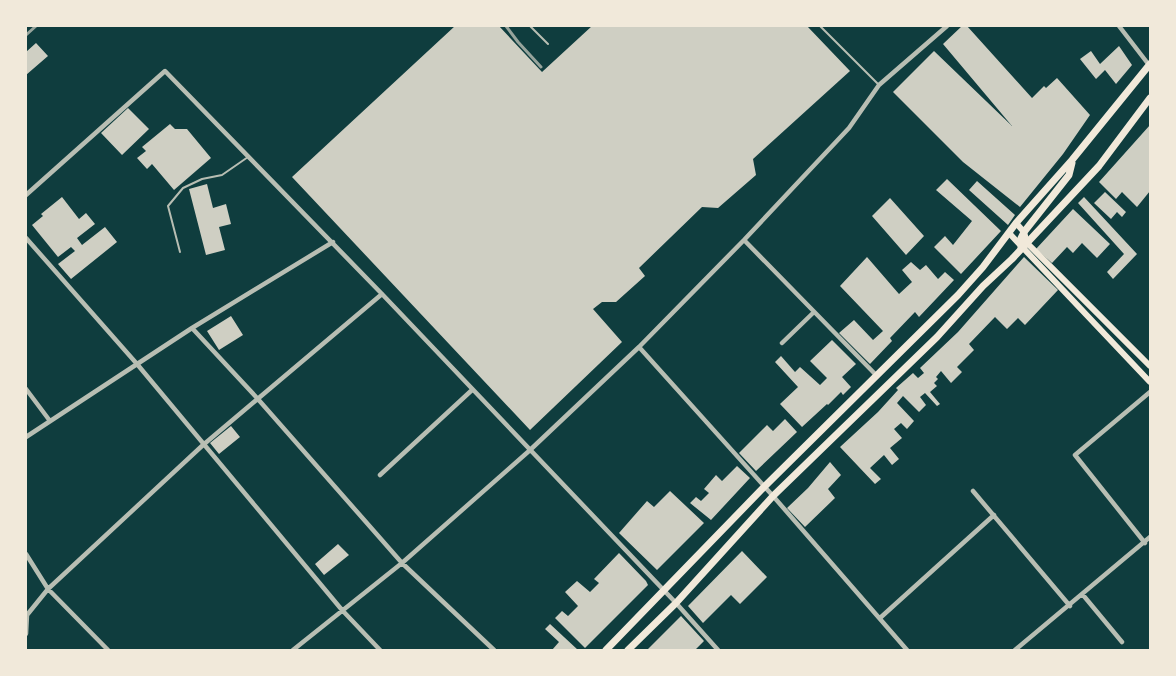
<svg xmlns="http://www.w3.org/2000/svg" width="1176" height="676" font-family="Inter,sans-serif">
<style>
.building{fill:#cfcfc3}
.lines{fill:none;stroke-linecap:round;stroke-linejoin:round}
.service{stroke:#b8beb3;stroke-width:2}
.minor{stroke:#b8beb3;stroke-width:4.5}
.secondary{stroke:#f1e9da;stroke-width:6}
.primary{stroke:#f1e9da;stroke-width:7}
.rail{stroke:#97a49c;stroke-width:3}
</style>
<rect width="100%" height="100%" fill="#0f3d3e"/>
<!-- building -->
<path class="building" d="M455,26h44l43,46 50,-46h215l43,45 -97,88 3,16 -38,33 -16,-1 -63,61 6,8 -29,26h-14l-9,7 29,33 -92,88 -238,-253z
M962,26h5l65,72 12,-12 2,2 11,-10 33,37 -27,39 -43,53 -57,-45 -70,-70 41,-41 78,75 -69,-82z
M36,43l12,13 -22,19v-23z
M1119,46l13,19 -16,19 -11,-14 -9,9 -16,-20 11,-8 9,13z
M128,108l21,21 -27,26 -21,-22z
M170,124l5,5h12l24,29 -37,32 -22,-26 -5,5 -10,-11 9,-7 -4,-4z
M1150,125v66l-13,16 -15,-15 -6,7 -17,-17z
M947,179l54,52 -40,43 -27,-27 11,-11 8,9 19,-24 -36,-31z
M977,181l38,34 -7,10 -39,-35z
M207,184l6,24 13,-4 5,20 -12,3 6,23 -19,5 -17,-66z
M1105,192l21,20 -4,5 -5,-5 -6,7 -17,-16z
M62,197l17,22 7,-6 9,11 -18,14 5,7 23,-18 12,15 -46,37 -13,-15 17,-13 -4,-4 -13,10 -26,-32 11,-9 -2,-2z
M1084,197l53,57 -24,25 -6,-7 17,-18 -46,-51z
M890,198l34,38 -18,19 -34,-39z
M1073,209l37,35 -13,14 -15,-15 -9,10 -6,-6 -15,16 -16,-14z
M867,257l32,37 13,-12 -10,-12 9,-8 9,8 6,-5 12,14 7,-7 9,8 -35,37 -4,-5 -25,26 2,3 -22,23 -31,-31 15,-13 19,20 10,-9 -43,-45z
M1024,257l34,33 -33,35 -7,-7 -11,11 -12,-12 -26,27 5,6 -17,17 5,5 -11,11 -10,-12 -5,6 2,2 -4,4 3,3 -7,6 10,12 -3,2 -12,-13 -5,4 6,8 -7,7 -16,-16 -6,7 17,18 -7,8 -6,-6 -7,6 8,9 -12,10 9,11 -7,6 -8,-10 -14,13 11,11 -6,5 -35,-37 38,-35 20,-22 -2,-2 17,-15 5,5 6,-5 -4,-5 38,-36z
M231,316l12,19 -24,15 -12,-19z
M832,340l24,24 -14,13 9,10 -8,8 -2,-3 -13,13 -1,-1 -25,23 -22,-23 18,-17 -23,-25 6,-6 14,16 5,-5 20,18 7,-7 -17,-17z
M785,419l12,13 -41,39 -17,-18 28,-28 6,6z
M231,426l9,11 -21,17 -9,-11z
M830,462l11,13 -13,14 7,9 -30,29 -18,-19 21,-20z
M737,466l13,12 -39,42 -21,-17 6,-6 5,4 8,-8 -5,-4 12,-14 6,6z
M670,491l34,32 -47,47 -38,-37 28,-32 7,6z
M338,544l11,11 -25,20 -9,-11z
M742,551l25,26 -27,27 -9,-9 -28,28 -15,-17z
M619,553l27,28 2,4 -63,63 -30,-30 7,-7 6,5 10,-10 -13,-14 12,-11 13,11 9,-9 -5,-4z
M681,616l23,25 -9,9h-48z
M550,624l28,26h-26l7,-8 -14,-13z"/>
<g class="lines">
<!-- service -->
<path class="service" d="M530,26l18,18
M820,26l59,59
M180,252l-12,-46 15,-18 19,-9 20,-4 26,-18"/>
<!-- minor -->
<path class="minor" d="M1119,26l30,39
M26,195l139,-124 217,223 294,309 42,47
M26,238l111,126 205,246 38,40
M744,240l133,136
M192,328l65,70 145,165 92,87
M782,343l32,-31
M639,347l134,149 134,154
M26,389l24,32
M26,437l166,-109 141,-86
M380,475l92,-85
M973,491l97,115
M1145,543l-70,-88 75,-63
M26,554l22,35 60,61
M1083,595l39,47
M880,618l114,-103
M26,634l1,-19 21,-26 155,-144 179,-151
M293,650l109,-87 127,-112 110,-104 105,-107 105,-112 30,-43 68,-59
M1015,650l135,-113"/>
<!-- secondary -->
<path class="secondary" d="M1016,223l8,9 3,11 123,123
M1009,233l141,149"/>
<!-- primary -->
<path class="primary" d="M1021,248v-10l3,-6 45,-57 3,-12
M606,650l158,-163 194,-192 25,-28 33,-44 56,-63 78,-96
M628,650l48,-47 97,-107 164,-159 46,-51 29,-27 87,-93 51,-68"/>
<!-- rail -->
<path class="rail" d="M506,26l12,16 23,25
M26,35l10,-9"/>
</g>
<!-- border -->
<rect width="1176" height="676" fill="none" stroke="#f1e9da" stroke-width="54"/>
</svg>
